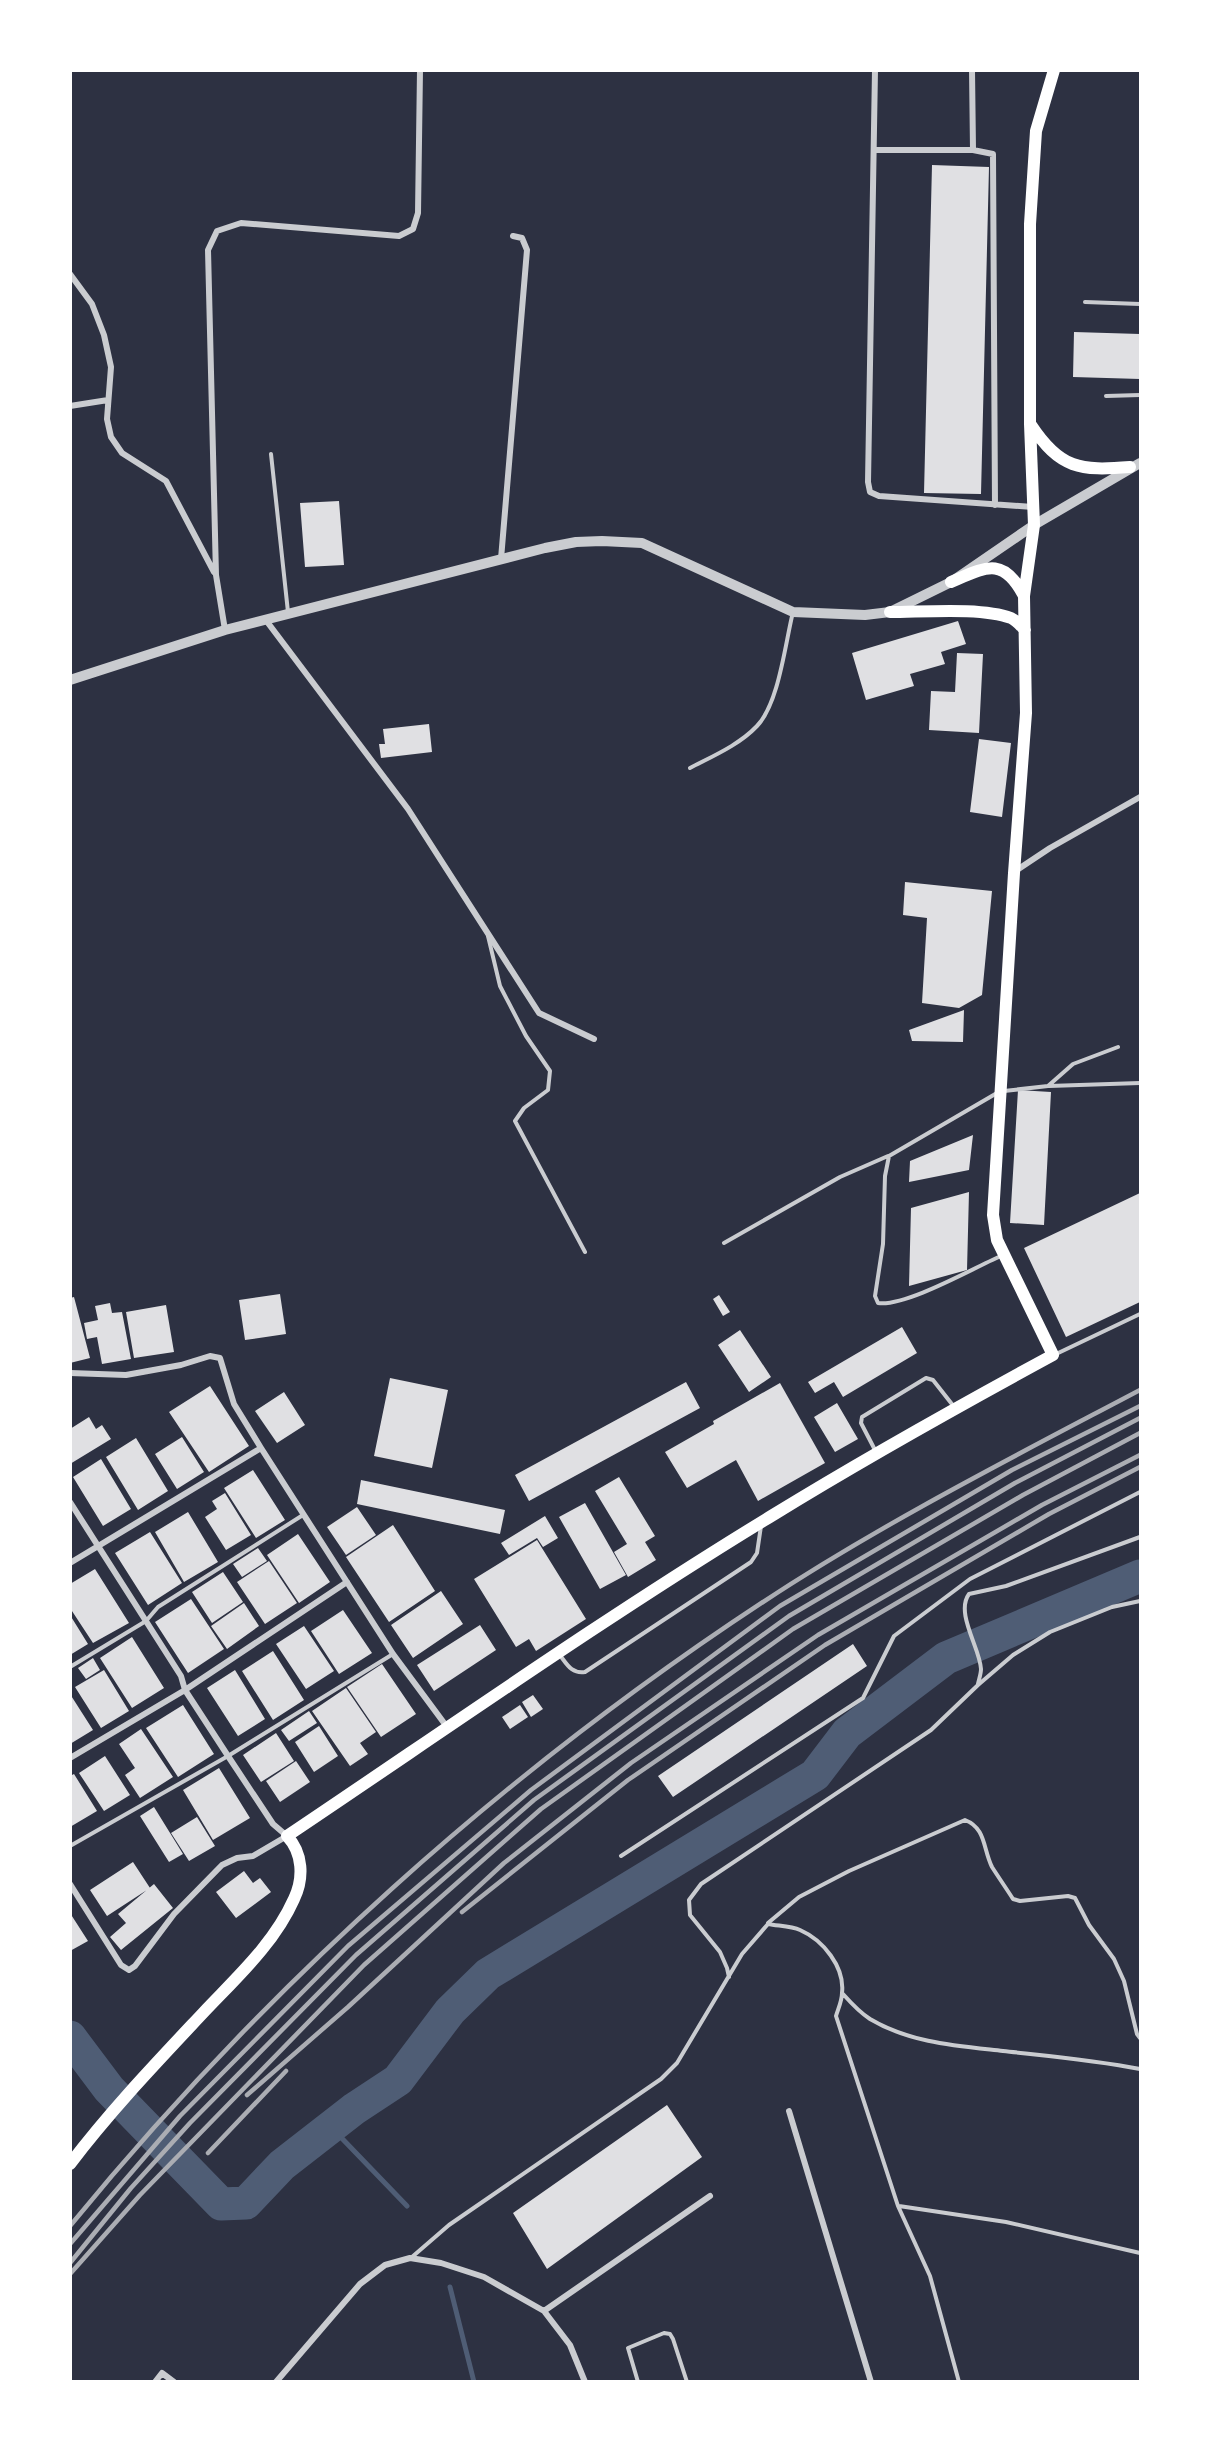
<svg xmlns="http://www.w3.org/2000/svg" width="1211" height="2452" font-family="'DM Sans',sans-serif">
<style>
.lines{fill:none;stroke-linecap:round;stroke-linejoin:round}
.stream{stroke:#4f5d75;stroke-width:5}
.river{stroke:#4f5d75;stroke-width:33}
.building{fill:#e0e0e3}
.service{stroke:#caccd0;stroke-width:4}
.minor{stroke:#caccd0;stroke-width:6}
.tertiary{stroke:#caccd0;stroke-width:10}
.secondary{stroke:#fff;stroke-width:12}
.rail{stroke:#abadb3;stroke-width:4.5}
</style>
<rect width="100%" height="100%" fill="#2d3142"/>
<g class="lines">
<!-- stream -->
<path class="stream" d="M331,2127l76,79
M450,2287l24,95"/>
<!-- river -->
<path class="river" d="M70,2037l39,52 112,115 25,-1 36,-38 72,-56 44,-29 52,-69 38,-37 327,-199 32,-42 99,-75 194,-82"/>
</g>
<!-- building -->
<path class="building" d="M932,165l57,2 -8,327 -57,-1z
M1074,332l66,2v45l-67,-2z
M339,501l5,64 -39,2 -5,-64z
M958,621l8,23 -25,8 4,12 -35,10 4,12 -48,14 -14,-47z
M957,653l26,1 -4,79 -50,-3 2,-39 24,1z
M429,724l3,28 -51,6 -2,-14h6l-2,-15z
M979,739l32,4 -9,74 -32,-5z
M905,882l87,9 -10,104 -23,13 -37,-5 5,-85 -24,-3z
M964,1010l-1,32 -51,-1 -3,-11z
M1018,1090l33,2 -7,133 -34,-2z
M973,1135l-4,35 -60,12 1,-21z
M969,1192l-2,78 -58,16 2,-78z
M1140,1193v109l-74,35 -42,-89z
M280,1294l6,40 -41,6 -6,-40z
M719,1295l11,17 -7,4 -10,-17z
M74,1297l16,61 -20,5v-65z
M110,1303l2,10 10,-1 9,47 -29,5 -5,-27 -10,2 -3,-16 14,-3 -3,-14z
M166,1305l8,47 -40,6 -8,-46z
M902,1327l15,26 -74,44 -9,-15 -19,11 -7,-11z
M740,1330l31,47 -22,15 -31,-47z
M390,1378l58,12 -16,78 -58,-12z
M686,1382l14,26 -171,93 -14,-26z
M780,1383l45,80 -67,38 -22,-41 -49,28 -22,-36 49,-28 -1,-3z
M210,1386l39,60 -40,26 -40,-60z
M284,1392l21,33 -28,18 -22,-32z
M837,1403l21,36 -23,13 -21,-35z
M89,1417l7,12 6,-4 9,14 -41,25v-35z
M182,1437l22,35 -27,17 -22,-35z
M136,1438l32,53 -30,19 -32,-53z
M101,1459l30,50 -28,17 -30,-49z
M253,1470l32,50 -29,18 -32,-50z
M619,1477l36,59 -10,6 11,18 -28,17 -14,-25 13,-8 -32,-53z
M361,1480l144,30 -5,24 -143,-30z
M225,1493l26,42 -25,15 -21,-33 12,-8 -5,-8z
M585,1503l41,72 -26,14 -41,-72z
M357,1507l19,28 -30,20 -19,-28z
M188,1512l30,50 -34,20 -29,-50z
M545,1516l13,22 -15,9 -6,-9 -28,17 -8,-12z
M393,1525l42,66 -46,31 -43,-65z
M150,1532l32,51 -34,22 -33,-52z
M298,1534l32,48 -31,21 -32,-48z
M537,1540l49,79 -50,32 -7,-12 -13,8 -42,-68z
M258,1548l9,13 -25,16 -9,-13z
M269,1561l28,42 -32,21 -28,-42z
M95,1569l34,54 -36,20 -23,-35v-24z
M223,1572l20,30 -31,21 -20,-31z
M441,1591l22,33 -50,34 -22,-33z
M191,1599l33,50 -36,24 -33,-51z
M244,1603l15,23 -32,23 -16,-23z
M343,1610l29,43 -33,21 -28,-43z
M70,1615l18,29 -18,11z
M480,1625l16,25 -62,41 -17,-26z
M304,1626l30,45 -28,18 -30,-45z
M132,1637l32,51 -32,20 -32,-50z
M853,1644l14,22 -194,131 -15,-21z
M273,1651l31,49 -31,20 -31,-49z
M93,1658l7,12 -14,9 -8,-11z
M382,1664l34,50 -35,23 -34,-50z
M104,1670l25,41 -28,17 -26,-41z
M235,1670l30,49 -27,17 -31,-48z
M346,1688l30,44 -16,11 8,11 -18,12 -38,-55z
M70,1694l23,36 -23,14z
M533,1695l10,14 -12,8 -9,-15z
M183,1705l31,49 -36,23 -32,-49z
M520,1705l8,12 -18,12 -8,-12z
M309,1711l8,12 -28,18 -8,-11z
M319,1726l19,30 -24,16 -19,-30z
M141,1729l32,48 -33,21 -15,-23 10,-7 -16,-24z
M276,1733l18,28 -33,21 -18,-27z
M105,1756l25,39 -26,16 -25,-38z
M296,1761l14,21 -30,20 -14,-21z
M219,1768l31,50 -37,22 -30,-50z
M74,1774l23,37 -27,16v-51z
M154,1807l29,47 -14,8 -29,-46z
M197,1817l18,29 -26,15 -18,-28z
M133,1862l17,26 -43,28 -17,-26z
M244,1871l9,12 7,-5 11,14 -35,26 -20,-26z
M154,1884l19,24 -52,42 -11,-13 16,-14 -8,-9z
M70,1913l18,28 -18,10z
M667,2105l35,52 -155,112 -34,-56z"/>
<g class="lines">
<!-- service -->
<path class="service" d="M1085,302l55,2
M1106,396l34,-1
M271,454l17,158
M690,768c23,-12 49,-23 67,-42 22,-23 28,-82 36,-114
M488,936l12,50 26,50 24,35 -2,19 -24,18 -9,13 70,131
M1049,1086l91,-3
M1004,1091l44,-5 25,-22 45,-17
M997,1093l-108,63 -4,20 -2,68 -8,52 3,7c28,4 97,-36 125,-48
M724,1243l116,-66 48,-21
M1054,1355l86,-41
M875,1450l-14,-27 1,-6 64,-39 7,2 22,28
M559,1654c8,10 12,20 26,18l166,-110 6,-9 4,-27
M70,1667l76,-46 12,-14 145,-92
M978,1684c1,-5 3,-10 3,-15 -1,-21 -26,-56 -12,-75l37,-8 134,-49
M70,1846l158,-90 165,-102
M621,1856l242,-158 31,-62 76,-57 170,-87
M768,1923l31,-26 50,-26 116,-51c21,8 18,29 27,47 7,11 14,21 21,32l7,2 48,-5 7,2 14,27 25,34 10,22 13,53 3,4
M729,1977l-2,-9 -7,-16 -30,-37 -1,-15 12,-16 230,-154 47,-45 35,-30 37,-23 62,-25 28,-6
M843,1994c8,9 16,18 27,25 40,24 88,27 133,32 46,5 92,9 137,18
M899,2206l107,16 134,31
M412,2257l37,-32 212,-146 16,-16 65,-109 26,-30c10,2 23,2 32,6 23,10 45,37 42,63 0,8 -4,16 -6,23l62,190 32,70 29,106
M638,2382l-10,-34 36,-15 6,1 3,5 14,43"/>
<!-- minor -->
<path class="minor" d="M875,70l-7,412 2,10 9,4 154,11
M972,70l1,80
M874,150h99l20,4 2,351
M70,274l22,30 12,31 7,32 -4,52 4,18 11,16 44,28 48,91
M70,406l38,-6
M501,559l26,-309 -5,-12 -9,-2
M265,619l143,190 131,204 55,26
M225,630l-9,-55 -8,-325 9,-19 24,-8 158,13 14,-7 5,-16 2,-143
M1014,872l36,-24 90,-51
M70,1373l56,2 55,-10 29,-9 10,2 14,46 27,44 132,206 54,73
M70,1502l111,174 4,14 43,66 45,68 14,12 -34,20 -16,2 -15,7 -48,49 -39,52 -6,4 -8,-5 -51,-81
M70,1563l191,-115
M70,1758l115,-68 162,-108
M789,2111l82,271
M544,2311l166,-115
M155,2382l7,-9 12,9
M276,2382l84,-98 25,-19 25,-7 31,5 43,14 60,34 26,34 15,37"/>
<!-- tertiary -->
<path class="tertiary" d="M70,680l155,-50 320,-82 31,-6 26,-1 40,2 151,69 72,3 25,-3 61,-30 83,-57 106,-62"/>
<!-- secondary -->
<path class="secondary" d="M1031,425c29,44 49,46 99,42
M951,582c35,-15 52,-26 73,14
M890,612c33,0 92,-5 121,6 6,3 10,8 14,12
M70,2164c41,-54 87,-102 133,-151 33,-35 71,-69 91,-114 10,-21 9,-46 -7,-63 161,-108 320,-220 486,-321 91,-56 186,-109 280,-160l-56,-115 -4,-25 21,-342 12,-160 -2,-117 10,-71 -4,-101v-200l6,-93 18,-61"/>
<!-- rail -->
<path class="rail" d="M462,1912l166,-132 197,-135 224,-131 91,-47
M247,2095l101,-88 156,-144 127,-100 187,-128 224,-130 98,-50
M208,2153l78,-82
M70,2226c197,-241 433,-453 693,-624 120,-79 250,-145 377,-212
M70,2244l110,-128 168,-170 183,-156 249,-184 232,-136 128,-64
M70,2263l61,-75 59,-65 166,-168 178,-155 255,-184 226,-133 125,-65
M70,2274l70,-79 224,-230 177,-156 252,-180 230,-134 117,-62"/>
</g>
<!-- border -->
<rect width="1211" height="2452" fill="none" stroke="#ffffff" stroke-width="144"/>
</svg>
